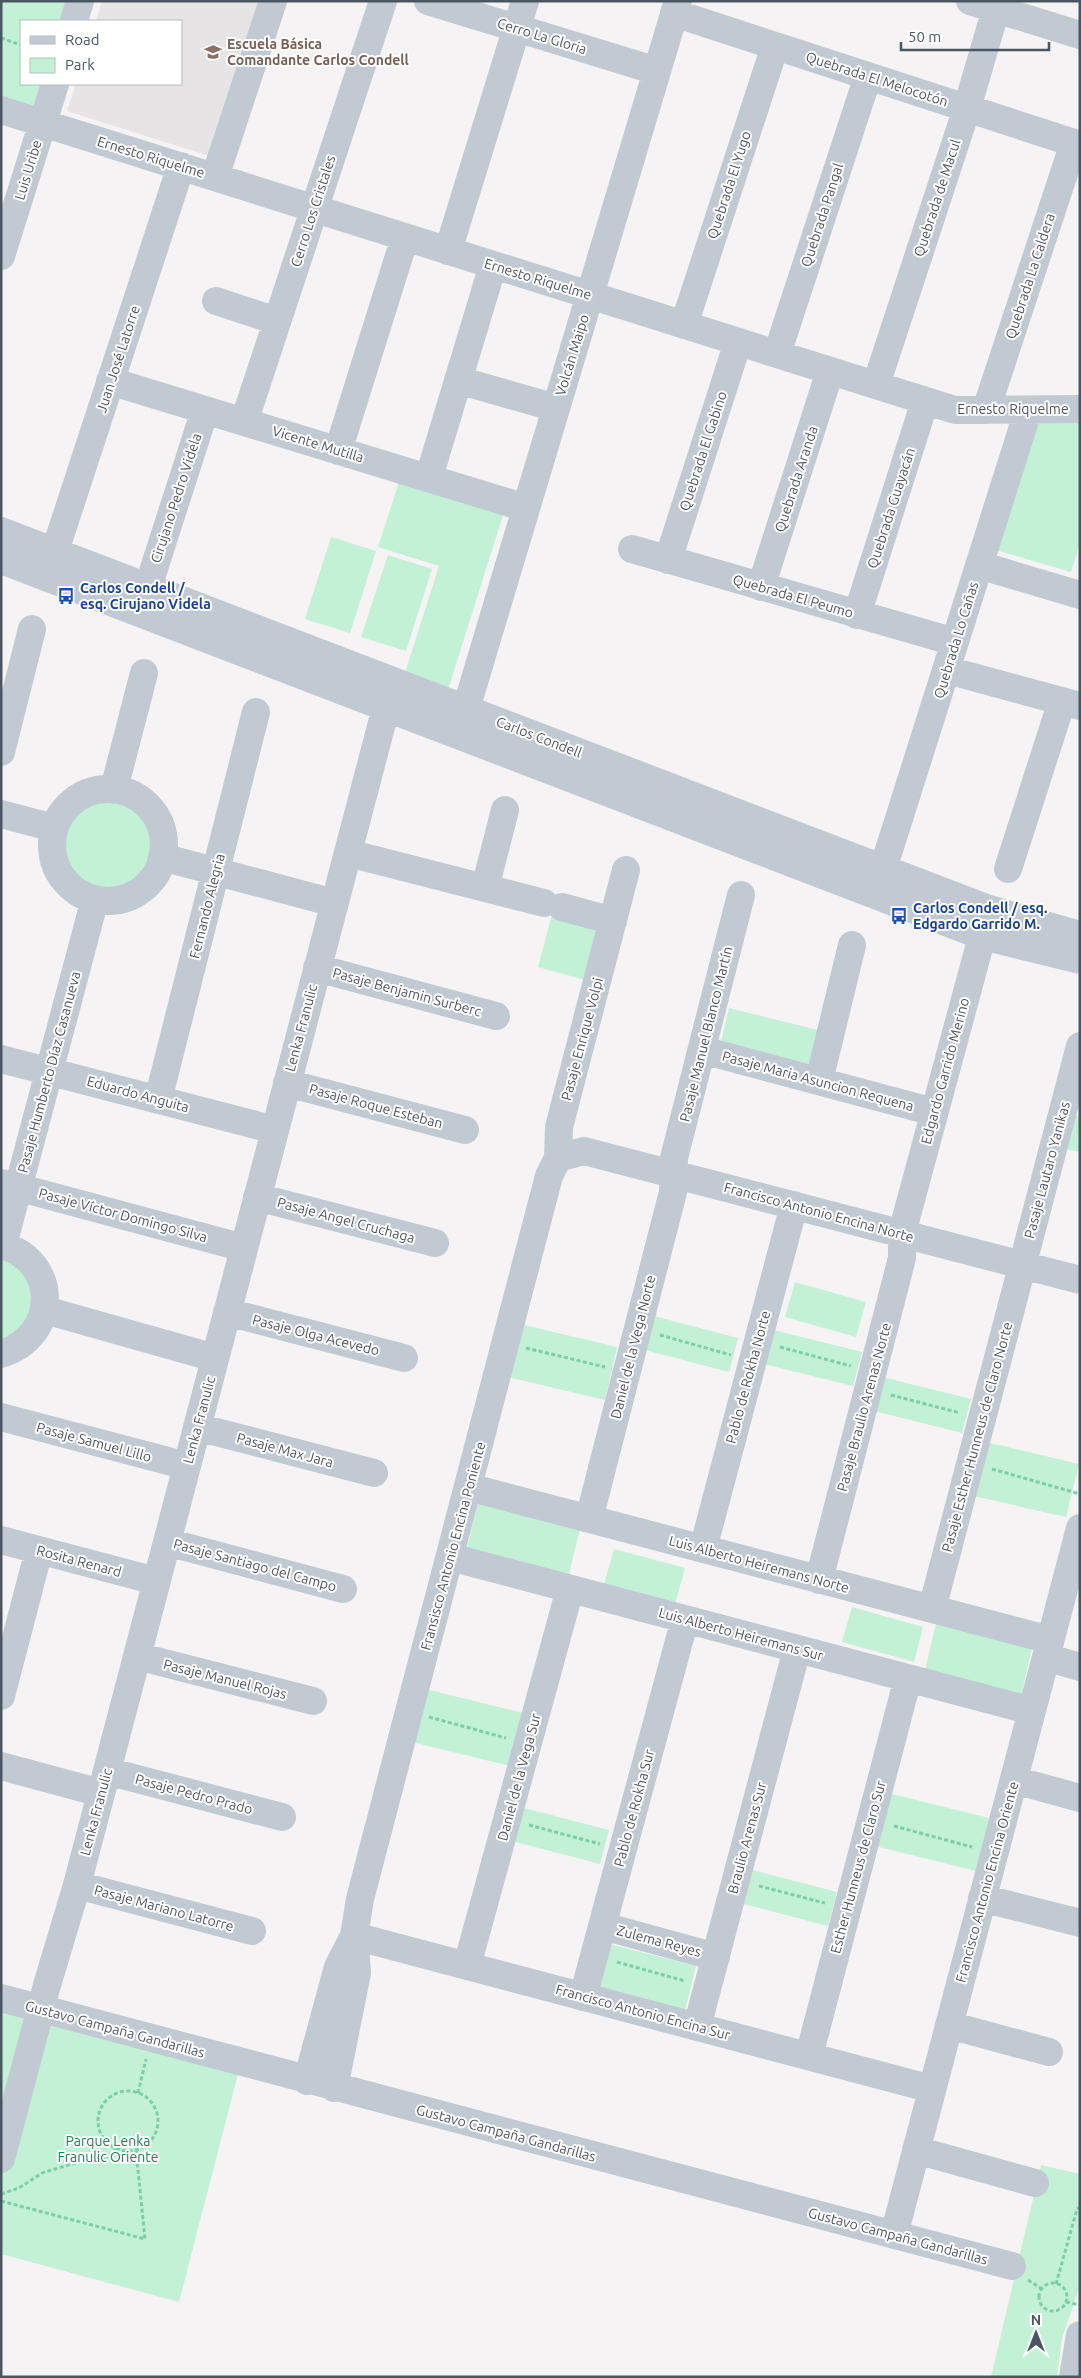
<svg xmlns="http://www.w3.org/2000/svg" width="1081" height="2378" font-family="Ubuntu,sans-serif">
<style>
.education{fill:#e6e4e5}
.green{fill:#c3f1d5}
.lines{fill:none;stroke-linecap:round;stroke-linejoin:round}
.path{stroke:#7ad0a6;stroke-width:3;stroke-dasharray:4 2.5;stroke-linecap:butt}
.minor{stroke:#c1cad2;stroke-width:28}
.labels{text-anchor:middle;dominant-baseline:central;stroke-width:4;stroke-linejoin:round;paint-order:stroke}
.street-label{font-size:14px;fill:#4a5661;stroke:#fff}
.education-label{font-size:14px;font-weight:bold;fill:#785e54;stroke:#fff;text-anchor:start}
.transit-label{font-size:14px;font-weight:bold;fill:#164399;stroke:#fff;text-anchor:start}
.park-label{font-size:14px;fill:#17864f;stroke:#fff}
</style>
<rect width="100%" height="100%" fill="#f5f3f3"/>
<!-- education -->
<path class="education" d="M102,1h159l-49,156 -145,-46 9,-27h105v-63h-85z"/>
<!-- green -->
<path class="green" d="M1,1h72l-6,20h-46v63h27l-9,30 -38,-11z
M1080,419v124l-9,29 -79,-23 38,-128z
M399,482l104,33 -56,178 -44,-14 36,-113 -61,-19z
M331,537l45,14 -26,82 -45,-14z
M388,555l44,14 -26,82 -45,-14z
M61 846a46 46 0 1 1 92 0a46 46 0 1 1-92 0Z
M553,911l54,15 -15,56 -54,-15z
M729,1008l89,22 -9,34 -88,-22z
M1074,1115l6,1v36l-15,-3z
M1,1257l13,5 18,23 1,30 -32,31z
M795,1282l71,20 -10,35 -71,-20z
M650,1315l88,23 -9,34 -88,-23z
M520,1324l97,23 -12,53 -97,-23z
M773,1330l89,22 -9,34 -89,-22z
M882,1377l89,22 -9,34 -88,-22z
M982,1441l97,23 -13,53 -97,-22z
M479,1499l102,25 -13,54 -102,-25z
M614,1549l71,19 -10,36 -71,-20z
M852,1607l71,20 -9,35 -72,-20z
M937,1620l96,23 -12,54 -97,-23z
M421,1688l102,25 -13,53 -102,-25z
M888,1793l101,25 -13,53 -101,-25z
M520,1807l89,23 -9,34 -88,-23z
M749,1869l88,23 -9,34 -88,-23z
M609,1944l87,22 -11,45 -87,-22z
M1,2010l237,64 -59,228 -178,-48z
M1041,2165l39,9v112l-18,52 -5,39h-66z"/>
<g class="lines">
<!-- path -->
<path class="path" d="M1,38l20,7
M660,1335l71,20
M780,1347l71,19
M526,1348l79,19
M891,1395l69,18
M992,1469l88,25
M429,1717l77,21
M529,1825l71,19
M894,1826l78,21
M759,1886l66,17
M617,1962l68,19
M98 2121a30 30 0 1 1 60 0a30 30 0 1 1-60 0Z
M138,2093l8,-34
M1,2194l18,-6 23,-15 33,-10 29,-3 12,-11
M1,2201l144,38 -9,-89
M1028,2280l14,9
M1039 2297a14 14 0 1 1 28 0a14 14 0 1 1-28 0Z
M1056,2284l21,-75 3,-2
M1066,2302l14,3"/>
<!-- minor -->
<path class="minor" d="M428,1l229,70
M970,1l110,34
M674,13l406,132
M74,21l6,-20
M1,110l954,300 125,-1
M215,177l58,-176
M448,251l77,-250
M1,256l54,-172
M216,301l61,20
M684,325l91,-279
M777,354l91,-278
M458,380l98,28
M110,381l416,127
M876,385l91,-277 29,-99
M986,410l88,-267
M244,422l139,-421
M338,451l67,-214
M429,477l64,-212
M1,531l988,378 91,26
M632,549l323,93
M55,551l126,-385
M1,560l981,376 98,24
M668,560l70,-218
M979,565l101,30
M148,587l57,-177
M761,587l69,-216
M857,615l68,-214
M947,670l133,36
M466,709l212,-708
M1,752l31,-123
M114,789l30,-116
M52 845a56 56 0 1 1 112 0a56 56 0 1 1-112 0Z
M1,814l53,14
M348,853l196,50
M162,857l172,46
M883,869l145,-458
M1008,869l54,-168
M485,888l20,-78
M562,907l51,14
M317,968l179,48
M702,1050l232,62
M1,1059l274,71
M819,1081l33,-136
M287,1083l178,47
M158,1100l98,-388
M558,1158l26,-7 496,129
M2,1183l242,65
M257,1197l178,46
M1,1245c59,16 58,91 0,109
M3,1245l92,-346
M45,1310l170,48
M227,1312l177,46
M1,1417l186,49
M197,1427l177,46
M468,1487l582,153
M589,1519l84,-327 1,-34 67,-263
M1,1540l155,41
M167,1542l176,47
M703,1549l91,-344
M450,1557l582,154
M819,1580l83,-322v-25l85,-315
M932,1609l148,-563
M137,1656l176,45
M1046,1657l34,10
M1,1696l38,-146
M1,1766l100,27
M107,1771l175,46
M1014,1780l66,18
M77,1885l175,46
M982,1898l98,25
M603,1926l113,31
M354,1936l578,153
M467,1966l103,-377
M583,1997l102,-378
M1,1998l1011,268
M949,2025l100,27
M697,2027l100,-378
M809,2056l99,-378
M307,2081l31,-114 16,-31
M334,2088l23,-115 -3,-37 6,-37 189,-723 9,-18 1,-31 67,-257
M916,2150l119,33
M1,2159l46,-174 30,-100 316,-1204
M894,2235l186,-707
M1073,2377l7,-42"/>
</g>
<!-- icons -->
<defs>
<g id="school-bare" transform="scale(1.35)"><path d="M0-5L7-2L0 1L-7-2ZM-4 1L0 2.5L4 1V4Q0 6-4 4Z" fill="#8d6e63" stroke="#fff" stroke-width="2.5" paint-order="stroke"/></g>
<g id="bus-bare" transform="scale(1.35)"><path d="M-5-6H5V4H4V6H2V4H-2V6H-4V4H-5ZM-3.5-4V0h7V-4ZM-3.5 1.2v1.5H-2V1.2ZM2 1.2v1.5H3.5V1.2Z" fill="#1a4fb4" stroke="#fff" stroke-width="2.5" paint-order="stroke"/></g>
</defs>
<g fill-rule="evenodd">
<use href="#school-bare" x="213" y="52"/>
<use href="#bus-bare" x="66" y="596"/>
<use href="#bus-bare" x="899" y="916"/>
</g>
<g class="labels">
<!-- street labels -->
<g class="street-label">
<text transform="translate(542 36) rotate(17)">Cerro La Gloria</text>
<text transform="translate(877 79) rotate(18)">Quebrada El Melocotón</text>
<text transform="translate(151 157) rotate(17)">Ernesto Riquelme</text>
<text transform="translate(28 170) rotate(-73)">Luis Uribe</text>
<text transform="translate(729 185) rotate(-72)">Quebrada El Yugo</text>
<text transform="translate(937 198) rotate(-72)">Quebrada de Macul</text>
<text transform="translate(313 211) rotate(-72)">Cerro Los Cristales</text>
<text transform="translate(822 215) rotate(-72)">Quebrada Pangal</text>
<text transform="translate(1030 276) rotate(-72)">Quebrada La Caldera</text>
<text transform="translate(538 279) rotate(17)">Ernesto Riquelme</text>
<text transform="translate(572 355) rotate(-73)">Volcán Maipo</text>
<text transform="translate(118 359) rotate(-72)">Juan José Latorre</text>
<text x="1013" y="409">Ernesto Riquelme</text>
<text transform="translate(318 444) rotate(17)">Vicente Mutilla</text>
<text transform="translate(703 451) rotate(-72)">Quebrada El Gabino</text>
<text transform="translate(796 479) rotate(-72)">Quebrada Aranda</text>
<text transform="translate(176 498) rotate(-72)">Cirujano Pedro Videla</text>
<text transform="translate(891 508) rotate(-72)">Quebrada Guayacán</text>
<text transform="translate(793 596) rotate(16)">Quebrada El Peumo</text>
<text transform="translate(956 640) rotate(-73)">Quebrada Lo Cañas</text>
<text transform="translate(539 737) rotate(21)">Carlos Condell</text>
<text transform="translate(207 906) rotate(-76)">Fernando Alegria</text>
<text transform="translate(407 992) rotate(15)">Pasaje Benjamin Surberc</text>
<text transform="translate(301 1028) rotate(-75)">Lenka Franulic</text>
<text transform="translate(706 1034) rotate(-76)">Pasaje Manuel Blanco Martín</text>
<text transform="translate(582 1039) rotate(-75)">Pasaje Enrique Volpi</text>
<text transform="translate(945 1071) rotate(-75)">Edgardo Garrido Merino</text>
<text transform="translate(49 1072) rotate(-75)">Pasaje Humberto Díaz Casanueva</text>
<text transform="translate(818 1081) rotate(15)">Pasaje Maria Asuncion Requena</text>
<text transform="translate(138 1094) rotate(15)">Eduardo Anguita</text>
<text transform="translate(376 1106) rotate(15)">Pasaje Roque Esteban</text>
<text transform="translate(1047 1170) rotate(-75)">Pasaje Lautaro Yanikas</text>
<text transform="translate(819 1212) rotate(15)">Francisco Antonio Encina Norte</text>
<text transform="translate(123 1215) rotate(15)">Pasaje Víctor Domingo Silva</text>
<text transform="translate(346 1220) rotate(15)">Pasaje Angel Cruchaga</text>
<text transform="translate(316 1335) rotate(14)">Pasaje Olga Acevedo</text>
<text transform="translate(633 1347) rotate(-76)">Daniel de la Vega Norte</text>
<text transform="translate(748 1377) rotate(-75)">Pablo de Rokha Norte</text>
<text transform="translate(864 1407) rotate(-75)">Pasaje Braulio Arenas Norte</text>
<text transform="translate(199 1420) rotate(-75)">Lenka Franulic</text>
<text transform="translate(977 1437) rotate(-75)">Pasaje Esther Hunneus de Claro Norte</text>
<text transform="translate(94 1442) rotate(15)">Pasaje Samuel Lillo</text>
<text transform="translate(285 1450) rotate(15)">Pasaje Max Jara</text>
<text transform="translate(453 1546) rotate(-75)">Fransisco Antonio Encina Poniente</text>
<text transform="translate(79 1561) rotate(15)">Rosita Renard</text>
<text transform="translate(759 1564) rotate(15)">Luis Alberto Heiremans Norte</text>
<text transform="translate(255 1565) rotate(15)">Pasaje Santiago del Campo</text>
<text transform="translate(741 1634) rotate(15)">Luis Alberto Heiremans Sur</text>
<text transform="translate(225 1679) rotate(14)">Pasaje Manuel Rojas</text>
<text transform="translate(519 1777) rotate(-75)">Daniel de la Vega Sur</text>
<text transform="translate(194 1794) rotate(15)">Pasaje Pedro Prado</text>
<text transform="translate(634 1808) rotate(-75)">Pablo de Rokha Sur</text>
<text transform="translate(96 1812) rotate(-75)">Lenka Franulic</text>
<text transform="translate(747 1838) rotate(-75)">Braulio Arenas Sur</text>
<text transform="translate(858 1867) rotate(-75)">Esther Hunneus de Claro Sur</text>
<text transform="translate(987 1882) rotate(-75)">Francisco Antonio Encina Oriente</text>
<text transform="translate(164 1908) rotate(15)">Pasaje Mariano Latorre</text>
<text transform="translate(659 1941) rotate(15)">Zulema Reyes</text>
<text transform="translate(643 2012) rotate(15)">Francisco Antonio Encina Sur</text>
<text transform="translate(115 2029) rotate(15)">Gustavo Campaña Gandarillas</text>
<text transform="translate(506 2133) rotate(15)">Gustavo Campaña Gandarillas</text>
<text transform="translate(898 2236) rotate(15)">Gustavo Campaña Gandarillas</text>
</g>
<!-- education labels -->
<g class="education-label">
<text x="227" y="44">Escuela Básica<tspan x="227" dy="16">Comandante Carlos Condell</tspan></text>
</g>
<!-- transit labels -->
<g class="transit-label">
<text x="80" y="588">Carlos Condell /<tspan x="80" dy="16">esq. Cirujano Videla</tspan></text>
<text x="913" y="908">Carlos Condell / esq.<tspan x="913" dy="16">Edgardo Garrido M.</tspan></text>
</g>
<!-- park labels -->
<g class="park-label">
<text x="108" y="2141">Parque Lenka<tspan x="108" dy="16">Franulic Oriente</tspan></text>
</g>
</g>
<!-- border -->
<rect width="1081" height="2378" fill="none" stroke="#4a5661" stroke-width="5"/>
<!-- legend -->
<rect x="20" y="20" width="162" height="65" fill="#ffffff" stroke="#b7bbc0"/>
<rect x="30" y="36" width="25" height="8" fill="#c1cad2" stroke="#b7bbc0"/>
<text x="65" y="45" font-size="15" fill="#4a5661">Road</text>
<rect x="30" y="58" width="25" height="15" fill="#c3f1d5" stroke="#b7bbc0"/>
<text x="65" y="70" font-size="15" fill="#4a5661">Park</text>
<!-- north arrow -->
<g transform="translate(1036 2333)" stroke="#ffffff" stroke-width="4" paint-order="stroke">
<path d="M0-4L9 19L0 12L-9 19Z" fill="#4a5661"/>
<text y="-8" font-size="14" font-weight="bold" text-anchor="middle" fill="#4a5661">N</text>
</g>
<!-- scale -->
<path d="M901 42v8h148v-8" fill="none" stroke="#4a5661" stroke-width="2.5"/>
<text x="908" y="42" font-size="15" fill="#4a5661" stroke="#ffffff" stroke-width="4" paint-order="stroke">50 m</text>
</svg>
